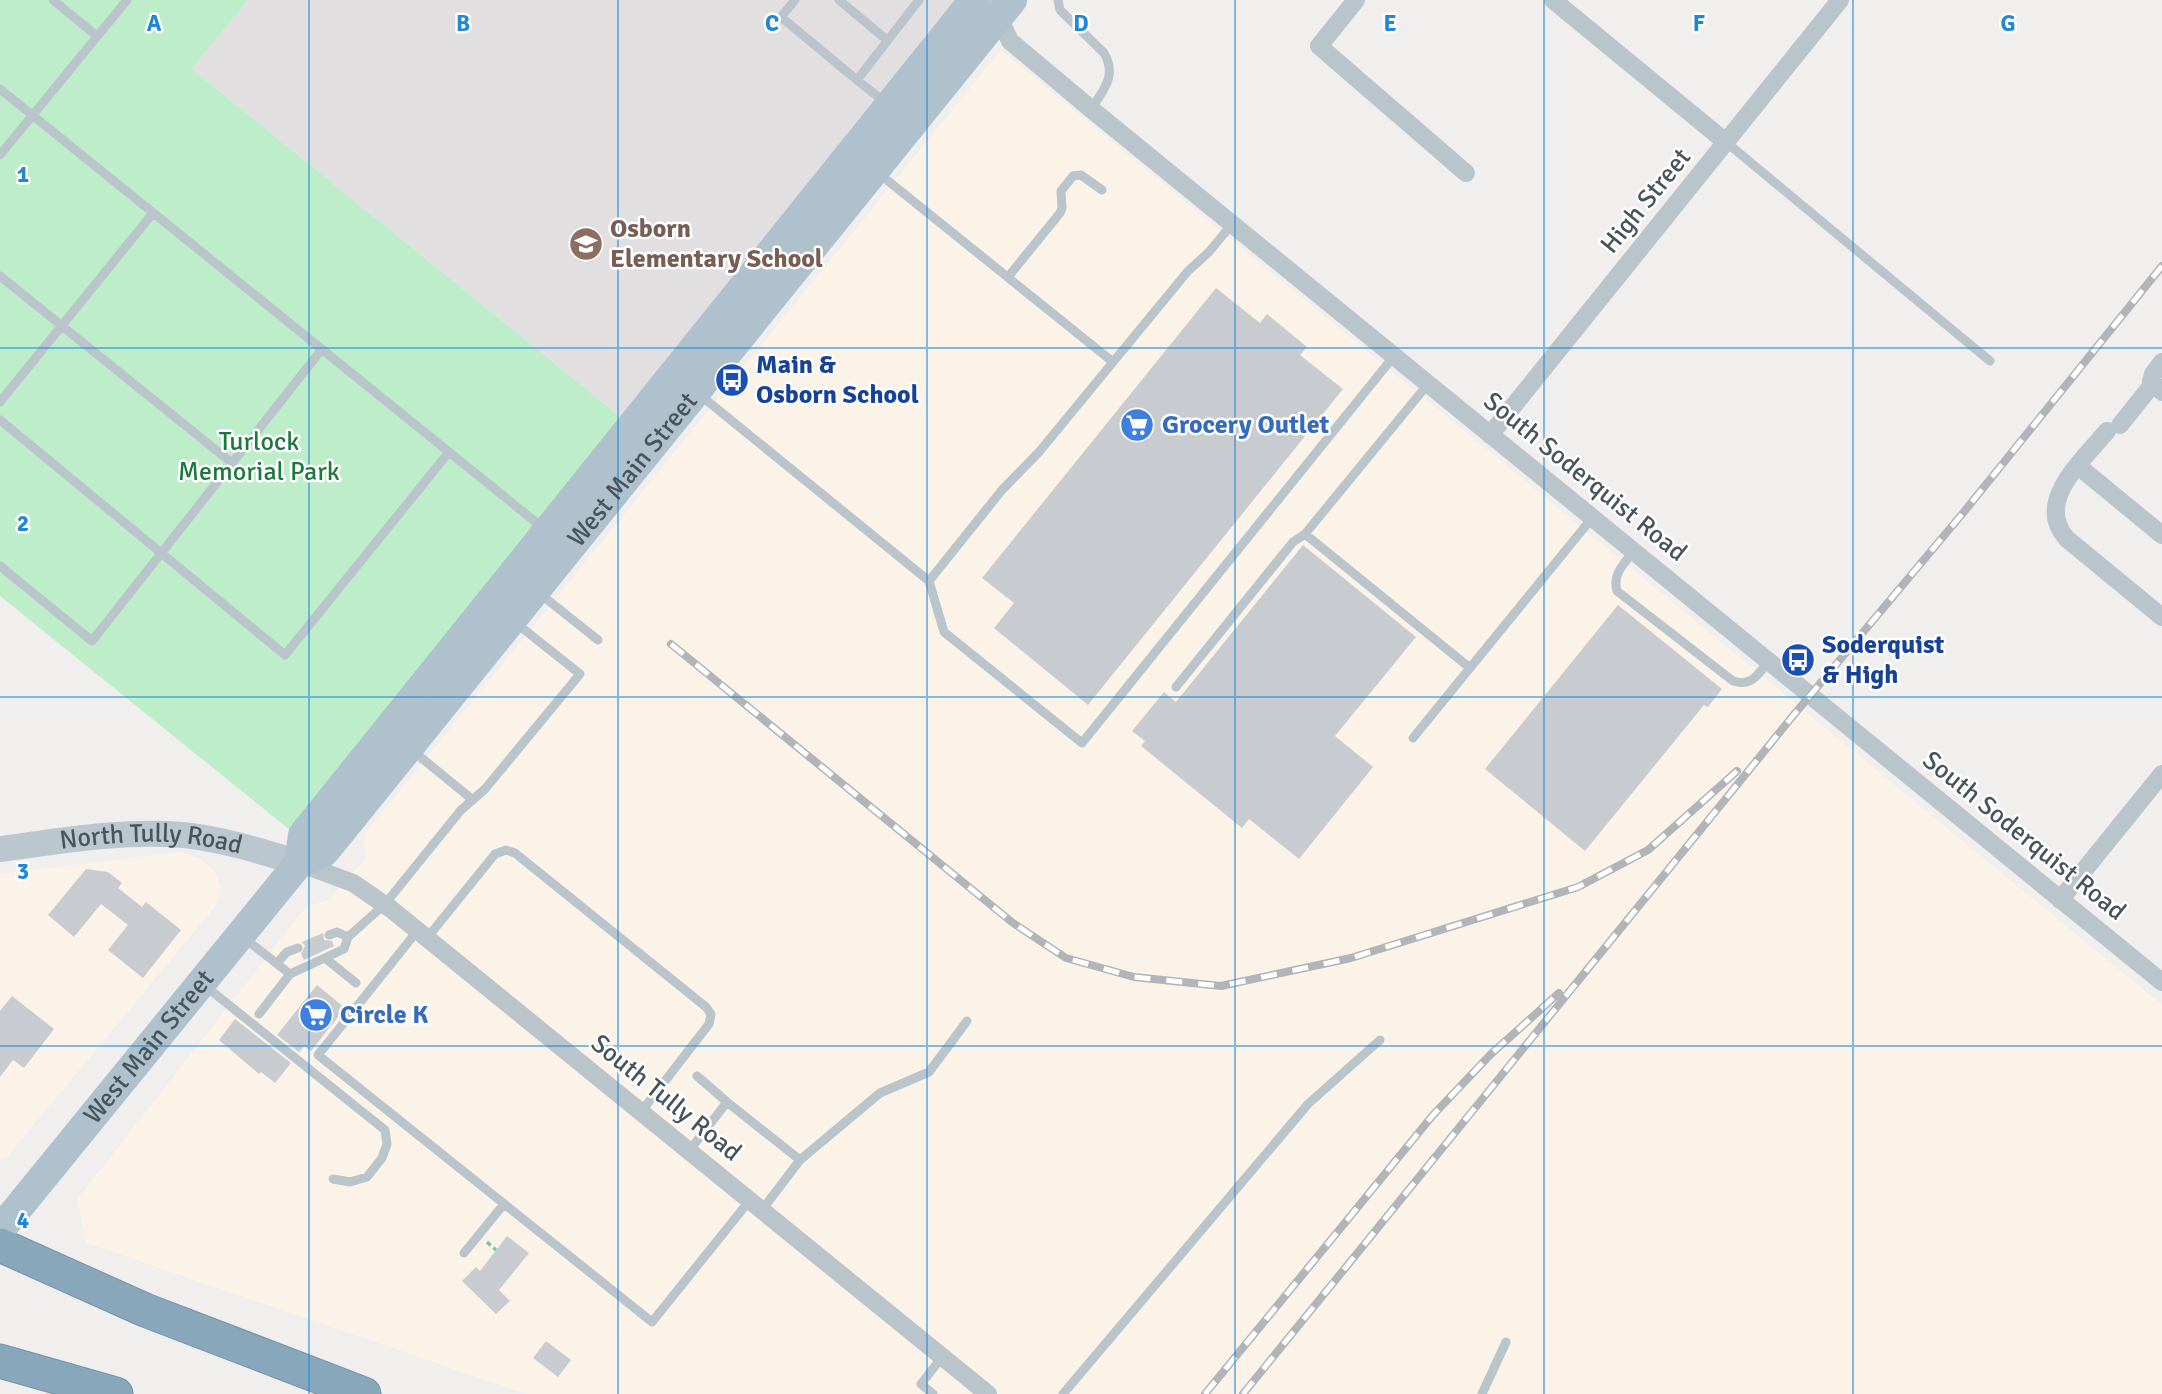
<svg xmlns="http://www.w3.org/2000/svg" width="2162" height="1394" font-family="Signika,sans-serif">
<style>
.commercial{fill:#fbf3e8}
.education{fill:#e2dfe0}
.green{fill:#beedca}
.building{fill:#c8ccd1}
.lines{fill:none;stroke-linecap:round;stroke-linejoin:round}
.highway-casing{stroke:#7392a7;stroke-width:35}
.path{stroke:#78c997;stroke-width:3.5;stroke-dasharray:5 3.5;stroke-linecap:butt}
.lane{stroke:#bac4cb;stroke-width:9}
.street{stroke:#bac4cb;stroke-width:18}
.secondary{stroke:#bac7cf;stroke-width:26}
.primary{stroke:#afc1cc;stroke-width:30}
.highway{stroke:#88a7bb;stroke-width:33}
.rail-casing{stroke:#b1b4b8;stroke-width:8}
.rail{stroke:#fff;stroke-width:5;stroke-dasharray:16;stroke-linecap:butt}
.grid{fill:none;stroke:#2188d7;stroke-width:2;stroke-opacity:0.55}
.labels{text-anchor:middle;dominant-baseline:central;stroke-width:5;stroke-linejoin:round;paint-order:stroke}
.street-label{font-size:26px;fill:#47545b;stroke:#fff}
.education-label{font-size:26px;font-weight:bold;fill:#785e54;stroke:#fff;text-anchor:start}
.transit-label{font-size:26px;font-weight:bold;fill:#164399;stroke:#fff;text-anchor:start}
.shop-label{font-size:26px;font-weight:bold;fill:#366cbe;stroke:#fff;text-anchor:start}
.park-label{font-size:26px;fill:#1b793e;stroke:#fff}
.grid-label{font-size:23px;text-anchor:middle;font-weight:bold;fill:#2188d7;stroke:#fff;stroke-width:5;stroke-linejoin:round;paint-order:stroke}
</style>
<rect width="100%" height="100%" fill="#f1eeee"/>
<!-- commercial -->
<path class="commercial" d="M1001,50l1161,955v389h-1635l-440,-151 -10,-43 229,-293 22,-7 37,-41 -1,-24z
M181,852l20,7 15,14 5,18 -7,17 -209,251 -5,1v-286z"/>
<!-- education -->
<path class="education" d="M248,0h715l-340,419 -431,-350z"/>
<!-- green -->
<path class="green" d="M0,0h248l-56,69 431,350 -333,411 -290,-234z"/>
<!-- building -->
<path class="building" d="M1216,288l44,35 7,-9 40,33 -7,8 43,34 -255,316 -94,-77 20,-25 -32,-25z
M1303,545l113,92 -81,99 38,31 -74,92 -50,-40 -7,9 -101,-82 4,-5 -13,-10 32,-39 12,10z
M1618,605l104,84 -14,18 -4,-2 -119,146 -100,-82z
M86,869l22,3 14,11 -4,5 24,19 4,-5 35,28 -38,48 -35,-28 20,-25 -27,-21 -27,33 -26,-22z
M323,933l1,7 8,1 2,5 -30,14 -3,-6 4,-8 -3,-4z
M317,985l28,23 -34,43 -7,-5 -5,6 -22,-17z
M12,996l42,33 -30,39 -11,-8 -13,17v-66z
M235,1019l56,44 -16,20 -14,-11 -2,2 -40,-34z
M507,1236l22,17 -30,37 11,11 -14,13 -34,-33 14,-14 4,4z
M546,1341l25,19 -13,17 -25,-19z"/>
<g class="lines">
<!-- highway casing -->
<g class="highway-casing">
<path id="highway" d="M0,1245l145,65 219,84
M0,1361l116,33"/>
</g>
<!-- path -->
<path class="path" d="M487,1242l9,8"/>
<!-- lane -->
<path class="lane" d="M53,0l44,36
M795,0l-14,17 76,63 62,-80
M839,0l48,40
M1058,0l2,10 44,43c13,22 0,37 -13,56
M857,80l29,23
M0,89l543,439
M1727,143l263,218
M0,155l127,-155
M877,172l236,190
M0,276l232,187
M1008,277l52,-64 2,-5 -1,-17 12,-15 8,-1 21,15
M1428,384l-123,150 165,134
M700,395l229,186 73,-91 37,-38 149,-181 21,-19 23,-28
M0,402l153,-189
M0,420l285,235 164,-203
M1634,551c-10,13 -22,23 -17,40l116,90c19,6 25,-7 36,-20
M0,566l92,75 230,-292
M929,581l15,51 138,111 312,-387
M539,593l59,47
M1176,687l117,-145 12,-8
M1413,738l179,-220
M413,751l60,49
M418,930l-100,125 334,267 98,-122
M329,935l8,-3 11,5
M244,938l46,36 -31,40
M427,938l68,-84 11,-4 9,3 191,154 5,7 -2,10 -68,88
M325,958l31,25
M277,963l10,-11 11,-4
M290,974l54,-25 4,-12 37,-33 76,-94 24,-21 95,-115 -64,-51
M204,985l181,145 2,14 -5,14 -15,19 -17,5 -17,-3
M727,1102l73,58 -38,50
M689,1151l38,-49 -30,-26
M800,1160l80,-67 49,-21 38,-51
M464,1253l40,-49
M933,1394l-12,-10 21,-27
M1063,1394l245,-290 72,-64
M1482,1394l24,-52"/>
<!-- street -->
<path class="street" d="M991,0l19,41 81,68 1071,873
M1356,0l-37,46 147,127
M1553,0l174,143
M2162,362l-9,12 -2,7 11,11
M2120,425l32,-40
M2107,431c-23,28 -74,71 -40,108l95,78
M1490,435l350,-435
M2078,466l84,69
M299,863l54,20 38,26 597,485
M2060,900l102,-126"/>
<!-- secondary -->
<path class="secondary" id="s1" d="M0,849c61,-8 122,-19 183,-14 39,4 78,16 116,28"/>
<!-- primary -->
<g class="primary">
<path d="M299,863l4,-28 671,-835"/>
<path id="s2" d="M0,1230l299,-367 25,-11 10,-12 678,-840"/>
</g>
<!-- highway -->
<use href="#highway" class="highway"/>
<!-- rail casing -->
<g class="rail-casing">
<path id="rail" d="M671,644l342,279 53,35 68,19 87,9 130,-28 227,-71 70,-37 89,-79
M1205,1394l228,-279 58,-61 68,-61
M1243,1394l549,-677 171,-204 199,-247"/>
</g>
<!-- rail -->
<use href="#rail" class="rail"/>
</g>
<!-- grid -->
<path class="grid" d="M309,0v1394M618,0v1394M927,0v1394M1235,0v1394M1544,0v1394M1853,0v1394M0,348h2162M0,697h2162M0,1046h2162"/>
<!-- icons -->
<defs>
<g id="school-disc" transform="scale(1.75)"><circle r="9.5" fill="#8d6e63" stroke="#fff"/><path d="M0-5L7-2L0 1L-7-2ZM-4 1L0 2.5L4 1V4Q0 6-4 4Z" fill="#fff"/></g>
<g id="bus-disc" transform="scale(1.75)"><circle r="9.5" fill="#1a4fb4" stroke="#fff"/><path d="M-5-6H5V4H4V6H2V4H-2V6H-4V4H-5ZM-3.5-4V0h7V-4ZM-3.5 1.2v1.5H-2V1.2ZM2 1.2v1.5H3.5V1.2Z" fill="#fff"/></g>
<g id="supermarket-disc" transform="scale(1.75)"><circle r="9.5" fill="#3f7fe0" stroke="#fff"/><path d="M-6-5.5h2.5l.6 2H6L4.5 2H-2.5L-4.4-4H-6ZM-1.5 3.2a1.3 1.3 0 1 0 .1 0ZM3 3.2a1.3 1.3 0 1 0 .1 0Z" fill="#fff"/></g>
</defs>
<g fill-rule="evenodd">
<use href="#school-disc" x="586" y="244"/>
<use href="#bus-disc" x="732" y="380"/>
<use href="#supermarket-disc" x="1137" y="425"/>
<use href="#bus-disc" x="1798" y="660"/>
<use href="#supermarket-disc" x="316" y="1015"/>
</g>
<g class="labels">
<!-- street labels -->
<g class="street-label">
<text transform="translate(1646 201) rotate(-51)">High Street</text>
<text stroke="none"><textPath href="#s2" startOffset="992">West Main Street</textPath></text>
<text transform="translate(1585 477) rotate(39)">South Soderquist Road</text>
<text transform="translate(2024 836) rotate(39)">South Soderquist Road</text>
<text stroke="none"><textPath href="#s1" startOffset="152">North Tully Road</textPath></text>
<text stroke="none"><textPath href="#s2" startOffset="236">West Main Street</textPath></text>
<text transform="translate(666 1098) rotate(39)">South Tully Road</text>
</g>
<!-- education labels -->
<g class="education-label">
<text x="610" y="229">Osborn<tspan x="610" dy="30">Elementary School</tspan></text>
</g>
<!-- transit labels -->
<g class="transit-label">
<text x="756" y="365">Main &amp;<tspan x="756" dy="30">Osborn School</tspan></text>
<text x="1822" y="645">Soderquist<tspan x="1822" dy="30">&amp; High</tspan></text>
</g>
<!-- shop labels -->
<g class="shop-label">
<text x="1162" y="425">Grocery Outlet</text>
<text x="340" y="1015">Circle K</text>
</g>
<!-- park labels -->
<g class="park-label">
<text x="259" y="442">Turlock<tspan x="259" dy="30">Memorial Park</tspan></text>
</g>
</g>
<g class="grid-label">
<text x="154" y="31">A</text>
<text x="463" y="31">B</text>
<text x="772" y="31">C</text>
<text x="1081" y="31">D</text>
<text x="1390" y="31">E</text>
<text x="1699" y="31">F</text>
<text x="2008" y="31">G</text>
<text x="23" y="182">1</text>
<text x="23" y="531">2</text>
<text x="23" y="879">3</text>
<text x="23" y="1228">4</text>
</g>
</svg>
